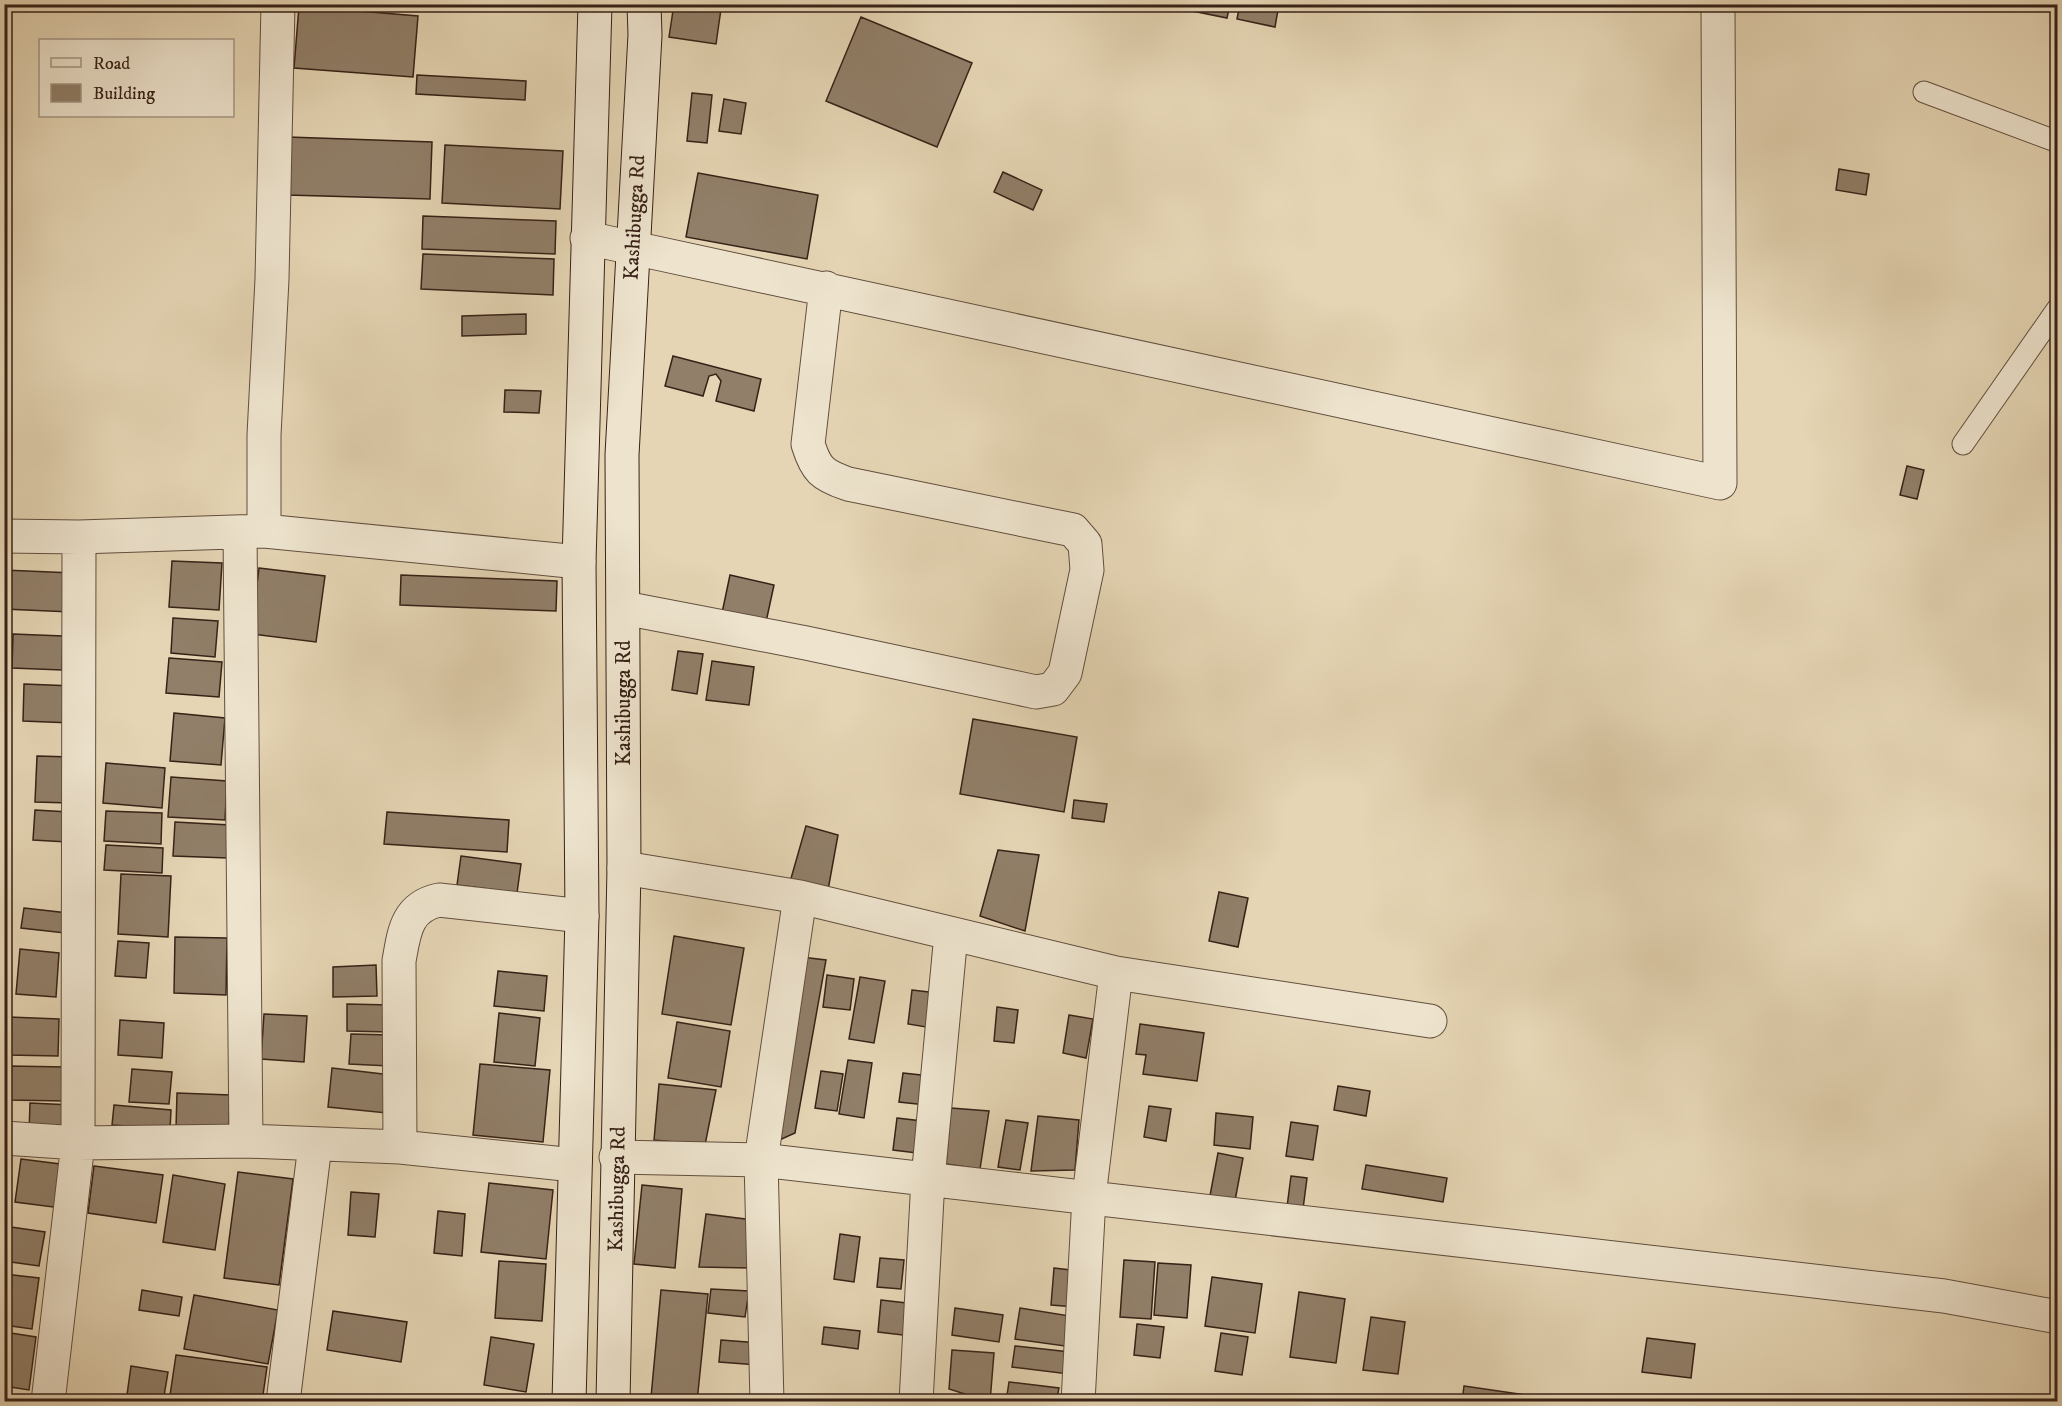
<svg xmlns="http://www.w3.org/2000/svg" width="2062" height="1406" font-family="'IM FELL DW Pica',serif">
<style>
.building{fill:#917f69;stroke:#372117;stroke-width:1.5}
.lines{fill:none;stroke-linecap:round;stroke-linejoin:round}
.service-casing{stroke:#624e3e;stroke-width:23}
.minor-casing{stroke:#624e3e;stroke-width:35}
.secondary-casing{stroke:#372117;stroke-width:35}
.service{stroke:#eee4ce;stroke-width:21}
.minor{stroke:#eee4ce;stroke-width:33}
.secondary{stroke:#eee4ce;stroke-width:33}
.labels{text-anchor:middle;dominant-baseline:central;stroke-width:5;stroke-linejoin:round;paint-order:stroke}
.street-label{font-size:21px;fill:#372117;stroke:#eee4ce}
</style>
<rect width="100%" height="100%" fill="#e5d5b4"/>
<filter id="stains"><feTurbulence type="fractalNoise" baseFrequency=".00333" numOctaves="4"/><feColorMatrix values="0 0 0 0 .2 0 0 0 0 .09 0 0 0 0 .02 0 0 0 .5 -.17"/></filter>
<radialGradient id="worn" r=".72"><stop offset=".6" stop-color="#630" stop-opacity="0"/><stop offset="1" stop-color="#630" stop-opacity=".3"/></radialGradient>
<!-- building -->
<path class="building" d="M674,4l47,5 -5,35 -47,-7z
M1158,4h72l-3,14z
M1240,4h39l-4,23 -38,-8z
M299,6l119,10 -5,61 -119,-9z
M861,17l111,46 -35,84 -111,-46z
M417,75l109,6 -1,19 -109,-6z
M692,93l20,2 -5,48 -20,-2z
M724,99l22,4 -5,31 -22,-3z
M288,137l144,5 -2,57 -143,-4z
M445,145l118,6 -3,58 -118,-6z
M1839,169l30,5 -3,21 -30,-5z
M1003,172l39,18 -9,20 -39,-18z
M698,173l120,22 -11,64 -121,-22z
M423,216l133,5 -1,33 -133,-5z
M423,254l131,5 -1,36 -132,-6z
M526,314v20l-64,2v-20z
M673,356l88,23 -7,32 -38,-10 5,-20 -5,-7 -7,2 -6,20 -38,-10z
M505,390l36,1 -2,22 -35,-1z
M1907,466l17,4 -7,29 -17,-4z
M172,561l50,2 -3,47 -50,-3z
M259,568l66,8 -9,66 -65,-8z
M4,570l69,3 -2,39 -67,-3z
M401,575l156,6 -1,30 -156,-6z
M730,575l44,10 -8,37 -44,-9z
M173,618l45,3 -3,36 -44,-4z
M13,634l50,2 -1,34 -50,-2z
M678,651l25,3 -6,40 -25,-4z
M169,658l53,4 -3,35 -53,-4z
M712,661l42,6 -5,38 -43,-5z
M24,684l50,2 -2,37 -49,-2z
M174,713l51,5 -4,47 -51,-4z
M973,719l104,18 -13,75 -104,-18z
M37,756l35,1 -2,46 -35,-1z
M106,763l59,5 -3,40 -59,-5z
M171,777l56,4 -2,39 -57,-3z
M1074,800l33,4 -3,18 -32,-4z
M35,810l34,2 -2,30 -34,-2z
M106,811l56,2 -1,31 -57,-3z
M387,812l122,8 -2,32 -123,-8z
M175,822l55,3 -2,33 -55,-2z
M806,826l32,9 -10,55 -38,-8z
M106,845l57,3 -1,25 -58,-3z
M998,850l41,5 -14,76 -45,-15z
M461,856l60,8 -4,29 -60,-8z
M121,874l50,2 -3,61 -50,-3z
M1219,892l29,6 -10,49 -29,-6z
M4,894l5,1 -2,35h-3z
M24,908l44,5 -3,20 -44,-5z
M674,936l70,12 -13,77 -69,-11z
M175,937l52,1 -1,57 -52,-2z
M118,941l31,2 -3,35 -31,-2z
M20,949l39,4 -3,44 -40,-3z
M801,957l25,3 -31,173 -20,9z
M376,965l1,31 -44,1v-30z
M498,971l49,5 -3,35 -50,-5z
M827,975l27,4 -4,31 -27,-3z
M860,977l25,4 -11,62 -25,-4z
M912,990l25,3 -5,35 -24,-4z
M347,1004l44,1 -1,27 -43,-1z
M997,1007l21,3 -4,33 -20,-2z
M499,1013l41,5 -5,48 -41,-4z
M264,1014l43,2 -3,46 -43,-3z
M1069,1015l24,4 -7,39 -23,-5z
M9,1017l50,2 -1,37 -50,-1z
M120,1020l44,3 -2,35 -44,-3z
M677,1022l53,9 -9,56 -53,-9z
M1140,1024l64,9 -7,48 -54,-7 3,-19 -10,-1z
M351,1034l40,1 -1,31 -41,-2z
M848,1060l24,3 -8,55 -25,-4z
M480,1064l70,6 -7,72 -70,-7z
M9,1066l57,1 -1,34 -56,-1z
M332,1068l59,7 -4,38 -59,-6z
M132,1069l40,3 -3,32 -40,-2z
M821,1071l22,3 -6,37 -22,-3z
M903,1073l27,3 -4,29 -27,-3z
M659,1084l57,6 -11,55 -51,-5z
M1338,1086l32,5 -4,25 -32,-6z
M177,1093l53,2 -1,35 -53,-2z
M30,1103l42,2 -1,30 -42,-2z
M114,1105l57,5 -1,19 -58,-4z
M1149,1106l22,3 -5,32 -22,-4z
M951,1108l38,3 -9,58 -34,-5z
M1216,1113l37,4 -3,32 -36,-4z
M1038,1116l41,4 -4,50 -44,1z
M897,1118l25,3 -5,32 -24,-3z
M1006,1120l22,3 -8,47 -22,-3z
M1291,1122l27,4 -5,34 -27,-4z
M1218,1153l25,5 -9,48 -25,-5z
M21,1159l47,6 -7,43 -46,-6z
M1366,1165l81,13 -4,24 -81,-13z
M94,1166l69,9 -7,48 -68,-10z
M238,1172l55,7 -14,106 -55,-7z
M173,1175l52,9 -10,66 -52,-8z
M1291,1176l16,2 -4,31 -16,-2z
M489,1183l64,7 -7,69 -65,-7z
M642,1185l40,4 -7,79 -41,-4z
M351,1192l28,2 -4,43 -27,-2z
M438,1211l27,3 -3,42 -28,-3z
M706,1214l47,6 -3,48 -51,-1z
M4,1226l41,6 -6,34 -35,-5z
M840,1234l20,3 -6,45 -20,-3z
M880,1258l24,2 -3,29 -24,-2z
M1124,1260l31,2 -4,57 -31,-2z
M499,1261l47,3 -4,57 -47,-3z
M1158,1263l33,2 -4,53 -33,-3z
M1054,1268l25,3 -3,36 -25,-2z
M4,1274l35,4 -7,51 -28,-4z
M1212,1277l50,7 -7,49 -50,-7z
M711,1289l38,2 -4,26 -37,-4z
M142,1290l40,7 -3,19 -40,-6z
M661,1290l47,4 -11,108 -46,-5z
M1299,1292l46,7 -9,64 -46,-6z
M194,1295l84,15 -10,54 -84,-15z
M881,1300l34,4 -4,32 -33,-4z
M955,1308l48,7 -4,27 -47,-7z
M1020,1308l50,8 -5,30 -50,-7z
M333,1311l74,11 -6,40 -74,-12z
M1371,1317l34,5 -7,52 -35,-4z
M1137,1324l27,3 -4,31 -26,-3z
M824,1327l36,4 -2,18 -36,-5z
M4,1332l32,5 -7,53 -25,-4z
M1221,1333l27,4 -6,38 -27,-4z
M491,1337l43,7 -8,48 -42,-7z
M1647,1338l48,6 -4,34 -49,-6z
M721,1340l39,3 -2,22 -39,-3z
M1015,1346l64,7 -2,22 -65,-8z
M952,1350l42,3 -4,49 -41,-13z
M176,1355l91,12 -5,35h-93z
M131,1366l37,6 -5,30h-37z
M1009,1382l50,6 -3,14h-50z
M1464,1386l75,11 -1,5h-76z
M4,1395l26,3v4h-26z
M1143,1397l22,2v3h-22z
M474,1398l31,4h-32z"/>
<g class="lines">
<!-- service casing -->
<g class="service-casing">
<path id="service" d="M1924,92l134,50
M1963,444l95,-136"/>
</g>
<!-- minor casing -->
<g class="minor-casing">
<path id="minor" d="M587,238l1133,245 -2,-479
M264,531v-96l8,-156 6,-275
M240,533l6,608
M4,536l75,1 185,-6 315,31
M624,608l182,35 230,49 17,-3 12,-16 22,-103 -2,-26 -12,-14 -225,-46c-26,-9 -32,-14 -40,-40l18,-156
M624,868l176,29 316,76 314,48
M4,1138l74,5 168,-2 154,6 174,18
M400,1147l-1,-186c5,-28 7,-54 40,-61l143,16
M616,1157l145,3 1183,136 114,21
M48,1402l30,-259 1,-606
M283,1402l32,-257
M767,1402l-6,-242 39,-263
M916,1402l12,-223 23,-245
M1078,1402l11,-205 27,-224"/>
</g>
<!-- secondary casing -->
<g class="secondary-casing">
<g id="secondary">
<path d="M569,1402l13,-486 -3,-354 16,-558"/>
<path id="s1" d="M613,1402l11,-534 -2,-413 23,-420 -1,-31"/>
</g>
</g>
<!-- service -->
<use href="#service" class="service"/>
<!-- minor -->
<use href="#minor" class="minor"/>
<!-- secondary -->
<use href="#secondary" class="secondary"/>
</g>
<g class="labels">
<!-- street labels -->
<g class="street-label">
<text stroke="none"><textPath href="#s1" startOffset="1185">Kashibugga Rd</textPath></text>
<text transform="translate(624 703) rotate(-90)">Kashibugga Rd</text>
<text stroke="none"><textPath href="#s1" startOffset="213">Kashibugga Rd</textPath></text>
</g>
</g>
<!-- margin -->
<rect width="2062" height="1406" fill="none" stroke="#e5d5b4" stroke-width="24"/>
<rect x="6" y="6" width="2050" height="1394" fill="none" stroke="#372117" stroke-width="3"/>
<rect x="12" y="12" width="2038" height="1382" fill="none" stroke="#372117" stroke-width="1.5"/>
<!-- legend -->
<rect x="39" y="39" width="195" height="78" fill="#eee4ce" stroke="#a59685" stroke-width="1.5"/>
<rect x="51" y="58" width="30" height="9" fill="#eee4ce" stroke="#a59685" stroke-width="1.5"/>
<text x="93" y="69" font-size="18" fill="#372117">Road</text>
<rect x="51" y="84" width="30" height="18" fill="#917f69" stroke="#a59685" stroke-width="1.5"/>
<text x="93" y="99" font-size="18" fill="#372117">Building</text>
<rect width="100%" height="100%" filter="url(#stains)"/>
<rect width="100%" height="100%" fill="url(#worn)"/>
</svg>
